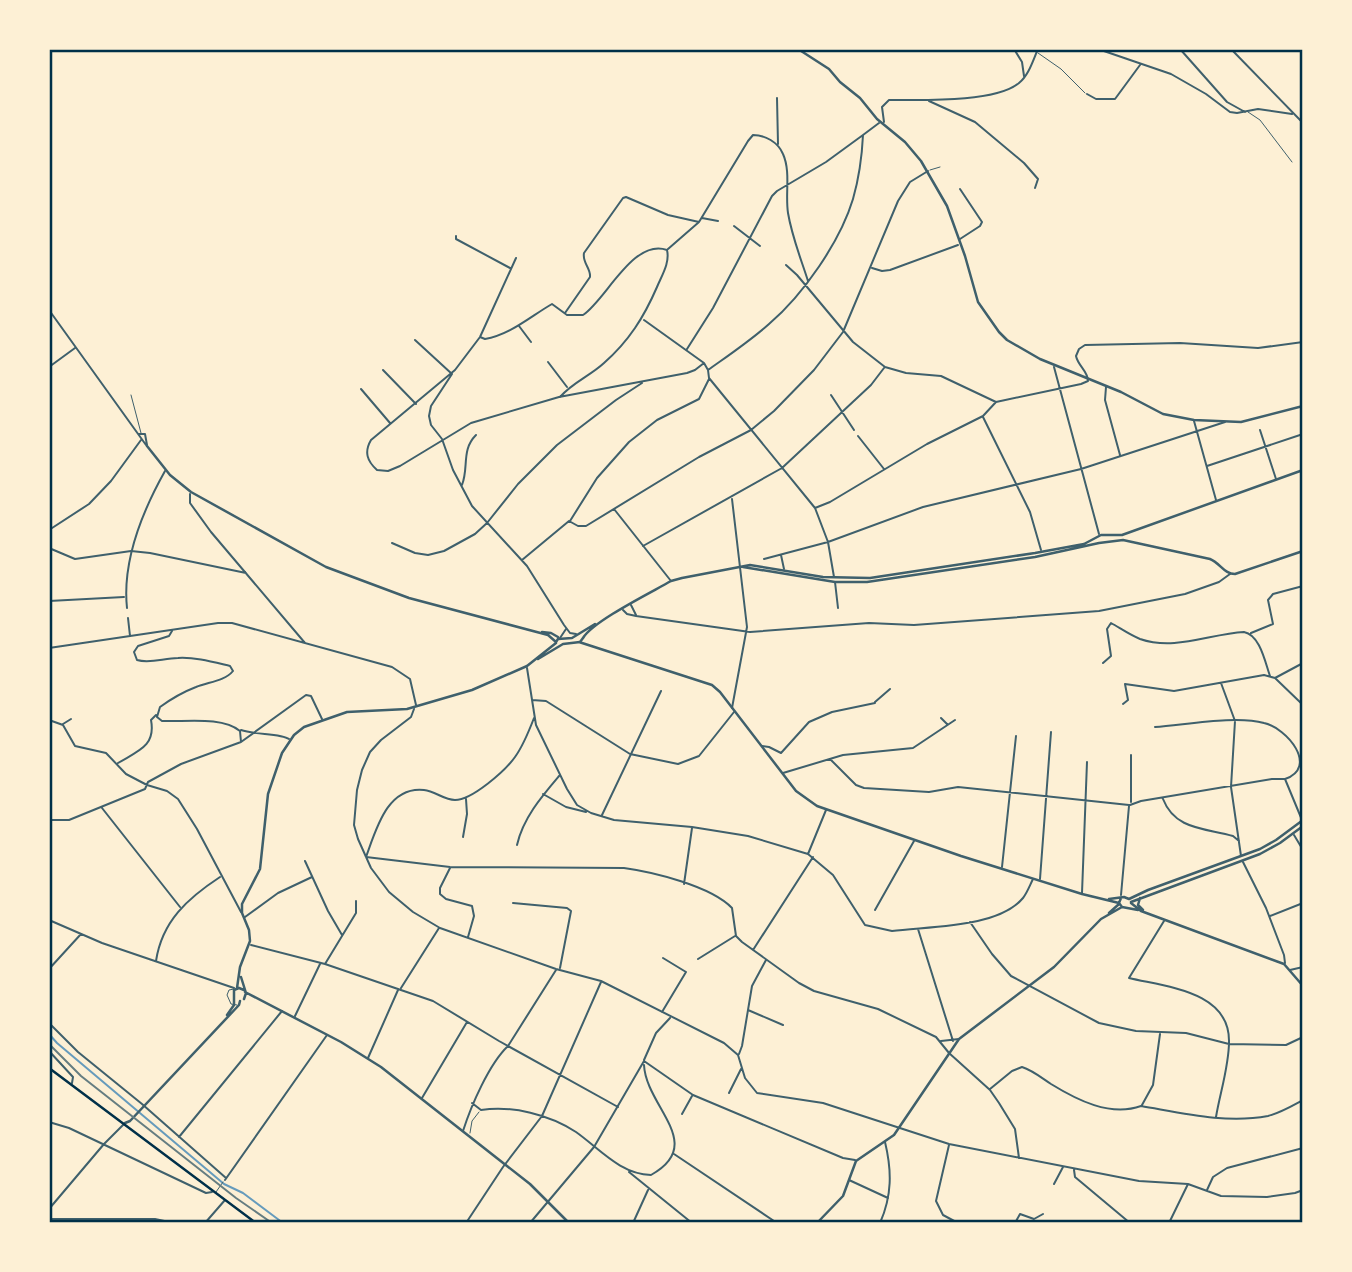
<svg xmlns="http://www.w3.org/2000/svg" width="1352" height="1272" font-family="Montserrat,sans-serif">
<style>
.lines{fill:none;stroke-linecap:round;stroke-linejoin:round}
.stream{stroke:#669bbc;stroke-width:2}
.service{stroke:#3f606c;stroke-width:1}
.minor{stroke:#3f606c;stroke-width:2}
.tertiary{stroke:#3f606c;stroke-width:2.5}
.secondary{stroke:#003049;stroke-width:2.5}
.tram{stroke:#657d81;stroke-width:2}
.neatline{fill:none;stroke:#003049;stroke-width:2.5}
</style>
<rect width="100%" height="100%" fill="#fdf0d5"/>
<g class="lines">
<!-- stream -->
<path class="stream" d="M49,1034l8,9 167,141 19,9 40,30"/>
<!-- service -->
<path class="service" d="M1038,53l23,16 24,24
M1248,112l12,8 32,42
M930,170l10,-3
M131,395l10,38
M234,989l-5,1 -2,5 4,9 6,1
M470,1133l2,-12 7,-9
M216,1192l7,-10"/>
<!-- minor -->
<path class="minor" d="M1014,49l8,13 2,14
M1098,49l73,25 35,20 24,18 7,1 21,-4 34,5
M1180,49l47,53 18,10
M1231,49l72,74
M1087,94l9,5h19l25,-34
M777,98l1,46
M929,101l46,21 49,41 14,16 -3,9
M884,122l-2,-15 7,-7c32,0 106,3 130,-17 10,-8 14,-23 19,-34
M960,189l22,33 -2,4 -20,13
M702,218l16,3
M734,226l26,20
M456,236v3l54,29
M668,249l31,-27 49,-81 5,-6c12,0 25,7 30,19 8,18 2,40 5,59 4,24 13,46 20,68
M516,258l-36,79 -25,33 -84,70c-7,12 -4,21 6,30l11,1 12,-5 71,-43 88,-26 128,-24 8,-3 9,-7
M786,265l11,10 56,67 32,25 21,6 35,3 55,26 85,-18 7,-3c0,-10 -10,-15 -12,-25l3,-7 6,-4 95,-2 78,5 45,-6
M872,268l10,3 8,-1 68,-25
M49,310l97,135
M565,313l25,-36c1,-9 -8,-14 -6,-24l39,-55 3,-1 42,18 31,7
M644,320l60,43 4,7 1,8 106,130 13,34 6,35
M519,326l12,16
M480,337l5,2c25,-4 46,-23 67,-35l15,11h16c23,-15 50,-77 84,-65 3,13 -5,25 -10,37 -13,30 -28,54 -53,76 -14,13 -31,19 -44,34
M415,340l37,34 -21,32 -2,10 2,9 11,14 11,31 19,36 55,60 37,59 6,8 6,1
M687,349l26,-41 59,-112 5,-5 49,-29 37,-27
M548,362l19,25
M49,367l26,-19
M1054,367l45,167
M383,370l33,34
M708,370c21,-15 42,-29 61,-46 34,-29 71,-82 84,-125 6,-21 9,-43 10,-64l16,-12
M1106,387l-1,13 15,55
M361,389l29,34
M831,395l23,35
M983,417l47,95 11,38
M1194,421l22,79
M1260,430l16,49
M139,434h6l2,11
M858,436l26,33
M1207,466l96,-32
M462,485c7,-18 -1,-35 14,-50
M190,494v9l21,29 94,111
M732,499l15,128 -15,81
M815,508l15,-6 97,-58 56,-28 13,-14
M614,509l57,72
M570,521l27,-43 32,-36 28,-22 42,-21 10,-20
M49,530l40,-26 22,-23 30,-41
M392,543l23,10 13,2 16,-4 31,-17 12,-11 31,-39 39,-39 59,-45 26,-17
M643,546l139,-78 89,-83 13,-17
M49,548l26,11 56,-8 19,2 96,20
M781,555l3,14
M764,559l64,-17 95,-35 158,-38 144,-47
M522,560l47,-39 9,5h8l113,-69 52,-27 23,-19 40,-41 29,-38 55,-131 12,-19 18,-11
M835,582l3,26
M49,601l75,-4
M631,605l5,10
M127,608c-5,-47 15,-96 38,-137
M623,610l4,4 9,2 114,16 119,-9 45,2 185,-14 86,-17 34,-12 11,-8
M128,618l2,18
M172,631l-3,5 -31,10 -4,6 3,8c13,4 27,-2 41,-2 17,-1 35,4 52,8l3,5c-8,10 -25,11 -37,16 -13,5 -25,12 -36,20l-3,10 5,4c23,1 60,-5 78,10l1,11
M1251,633l22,-9 -5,-24 5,-6 30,-8
M560,638l6,-9
M49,648l169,-25h14l160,44 18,12 6,26
M1103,663l8,-7 -4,-27 4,-6c9,5 19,12 29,16 35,12 69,-5 104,-7 16,3 21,30 26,44
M527,668l9,57 31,64 10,16 14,8 23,7 78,7 56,9 60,18 25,21 32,50 27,6c37,-5 106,-3 131,-33 4,-5 7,-13 10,-19
M1275,678l28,-15
M1221,683l14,38 -4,66 10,69
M532,700l14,1 84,53 48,10 21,-8 35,-44
M875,702l15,-13
M1123,704l5,-4 -3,-16 49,7 90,-16 11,3 28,27
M414,709l-3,8 -30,23 -11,12 -8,18 -5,20 -3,35 4,14 13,29 18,24 24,20 27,16 116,41 45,12 123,62 14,12 7,23 12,15 66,10 126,41 190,37 49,3 33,12 46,1 28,-4 8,-3
M941,718l6,6
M49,720l14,5 12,21 31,7 20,21 21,11 20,6 11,8 19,30 44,83
M63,724l8,-5
M1155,727c30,-2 81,-12 109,-4 23,5 55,44 21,56
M241,730c14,5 40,3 48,9
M762,746l7,1 12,6 28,-31 23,-10 43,-9
M830,759l26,26 8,3 65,4 29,-5 171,18
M118,763c20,-12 38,-17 33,-43l5,-5
M783,773l60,-18 70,-7 42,-28
M543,794l23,13 20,5
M1163,799c12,31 42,29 70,37l6,5
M1131,802v-47
M1130,805l11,-4 131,-22h13l17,41
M102,808l78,99
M602,815l59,-124
M49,820h20l76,-31 3,-7 33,-18 60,-22 65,-47 5,1 11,23
M1294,835l9,15
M463,837l4,-23 -1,-15
M517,845c6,-27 25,-49 42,-69
M808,854l18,-44
M366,857l84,10 174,1c29,4 87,18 108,40l4,28 6,6 57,41 15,8 64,18 58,28 13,16 41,37 9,13 16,26 4,29
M366,857c10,-27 21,-71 58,-67 11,1 20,10 31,10 17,0 50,-29 60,-43 8,-11 14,-26 19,-39
M305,861l23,50 14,24
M1243,862l23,46 18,47 1,8
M1002,867l14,-131
M450,868l-10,20v6l6,5 26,7 2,10 -6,21
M1040,879l11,-147
M684,884l8,-56
M1082,893l5,-131
M1121,895l8,-89
M513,903l54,5 4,3 -11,57
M875,910l39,-69
M1270,916l33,-13
M245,917l33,-24 34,-16
M49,920l53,23 132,45
M1164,921l-35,57c37,9 101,13 100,64 0,24 -9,51 -13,75
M970,922l22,32 19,22 88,47 37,8 50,2 43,11 57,1 17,-8
M918,929l35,112
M251,945l74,19 108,37 66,40 119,66
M753,950l60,-93
M698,959l37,-23
M156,961c6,-40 32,-63 64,-84
M325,964l31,-51v-12
M49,969l32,-35
M1290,970l13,-3
M401,988l38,-60
M748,1010l35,15
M662,1012l24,-40 -23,-14
M295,1016l25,-52
M49,1023l29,29 64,52 84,74
M941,1041l18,-2
M49,1051l24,26 -1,6
M739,1054l3,-8 10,-60 14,-26
M368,1058l30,-68
M644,1060l12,-27 14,-15
M990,1089l22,-18 10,-4c10,3 20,11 29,17 26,16 59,33 90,22 41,7 85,18 127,10 12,-3 24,-10 35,-16
M729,1093l12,-24
M422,1098l45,-76
M472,1103l9,7c31,-5 69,5 95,22 24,17 44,42 75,43 56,-31 -5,-68 -7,-110
M1142,1105l11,-20 7,-51
M682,1114l10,-18
M49,1122l20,6 137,65 6,-1
M463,1131c8,-25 26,-67 45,-85l48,-76
M179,1137l103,-126
M949,1145l-13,56 7,14 15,8
M674,1154l103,69
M1074,1170l1,7 55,46
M629,1172l63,51
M225,1180l102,-145
M849,1180l39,18
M1054,1184l9,-17
M1207,1190l6,-13 14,-9 76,-20
M49,1209l55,-65 20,-20
M49,1219h106l19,4
M205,1223l20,-23
M466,1223l37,-56 39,-51 59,-134
M530,1223l64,-76 50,-86 49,34 150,63 12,2
M633,1223l15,-33
M880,1223c12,-27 12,-52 5,-81
M1015,1223l5,-9 14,5 9,-5
M1169,1223l19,-39"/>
<!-- tertiary -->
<path class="tertiary" d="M798,49l31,20 11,13 20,16 17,21 28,23 16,19 26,45 18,50 13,46 21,30 8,8 33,19 81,33 42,22 31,6 47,2 62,-16
M147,446l23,29 21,17 135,75 83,31 139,37 8,7
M743,567l92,15h32l168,-25 64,-14 24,-3 87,19c10,4 14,15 25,15l68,-23
M542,632l9,1 7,4
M583,638c10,-17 69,-46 88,-57l11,-3 68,-13 73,12 47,1 165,-25 49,-9 17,-9h21l181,-65
M556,642l2,-3 14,-1 23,-14
M579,642l133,43 8,7 76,99 21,15 144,50 121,38 37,9
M538,659l25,-15 17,-2 3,-4
M1121,898l-2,5 3,4 16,3
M1140,898l-2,7 5,5
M1109,899l15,-2 5,2
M1129,899l19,-9 112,-41 16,-9 27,-20
M1131,902l129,-48 20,-11 23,-17
M1131,903l10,8 143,53 19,22
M1109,913l10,-9
M241,977l5,16 -2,6
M237,988l3,-21 10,-26 -1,-11 -7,-17v-9l18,-35 8,-75 14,-41 12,-18 10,-8 43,-15 60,-3 65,-19 55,-24 29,-23
M245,992l96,50 40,25 149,117 39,39
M234,999v-9l5,-2 5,2
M227,1015l7,-10v-6
M125,1123l5,-2 109,-116 1,-4
M817,1223l26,-27 13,-35 38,-26 65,-96 95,-72 47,-48 21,-12"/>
<!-- secondary -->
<path class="secondary" d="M49,1068l207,155"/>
<!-- tram -->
<path class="tram" d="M49,1044l32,32 155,122 36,25"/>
</g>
<!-- border -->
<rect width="1352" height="1272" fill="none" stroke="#fdf0d5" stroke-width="102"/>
<rect x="51" y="51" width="1250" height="1170" class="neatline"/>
</svg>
